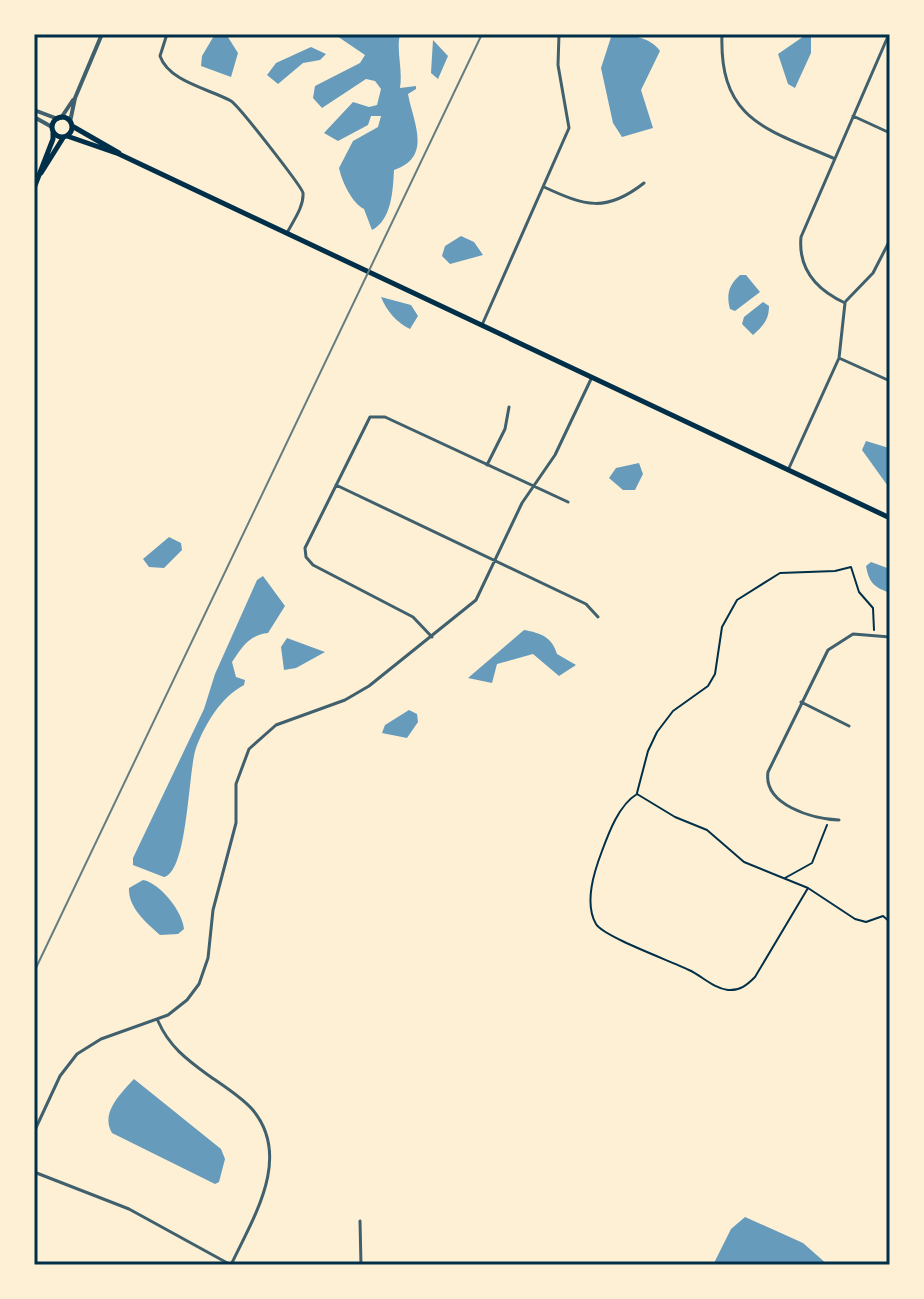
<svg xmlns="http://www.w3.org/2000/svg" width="924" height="1299" font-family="'Fira Sans Condensed',sans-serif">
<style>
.water{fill:#669bbc}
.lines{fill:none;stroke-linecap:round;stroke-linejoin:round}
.path{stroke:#003049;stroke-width:2}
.minor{stroke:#3f606c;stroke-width:3}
.tertiary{stroke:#3f606c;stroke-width:4}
.secondary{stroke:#003049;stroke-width:5}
.rail{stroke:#657d81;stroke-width:2}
.neatline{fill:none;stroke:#003049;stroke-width:3}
</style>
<rect width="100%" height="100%" fill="#fdf0d5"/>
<!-- water -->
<path class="water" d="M215,34h11l12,19 -7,24 -30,-11 1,-10z
M334,34h66c-4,18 3,34 0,54l16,-2v3l-8,5c5,28 25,63 -14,76 -1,19 -2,50 -22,60l-8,-21c-12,-6 -22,-27 -25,-41l14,-27 25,-14 3,-11h-10l-3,9 -30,16 -14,-8 29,-31 16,5 8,-2 4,-16 -6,-8 -9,-2 -44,29 -9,-10 2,-12 45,-23 5,-8z
M612,34c16,0 39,3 48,17l-19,39 12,38 -31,9 -9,-14 -12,-55z
M807,34h4v19l-16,35 -7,-4 -10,-30z
M433,40l15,16 -10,23 -7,-6z
M311,47l15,7 -6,6 -17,3 -25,21 -11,-9 9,-12z
M461,236l13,6 9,13 -33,9 -8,-8 3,-10z
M740,275h6l14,17 -25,19 -5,-2c-4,-15 -1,-24 10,-34z
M381,297l30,8 7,11 -8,13c-13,-6 -24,-19 -29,-32z
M763,302l6,4c0,14 -6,20 -16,29l-11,-11 2,-7z
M866,441l23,7 1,41 -28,-39z
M639,463l4,11 -8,16h-12l-14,-12 7,-10z
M169,537l12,6 1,7 -18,18 -15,-1 -6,-8z
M871,562l19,7v24c-16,-6 -21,-10 -24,-27z
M263,576l22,30 -17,27c-19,2 -26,14 -36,29l4,15 9,3 -1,5c-23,12 -39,39 -48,63 -8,23 -8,124 -32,129l-31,-12v-7l71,-149 11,-35 42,-94z
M524,630c17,3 28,7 33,24l19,11 -17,11 -26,-22 -36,10 -5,19 -24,-5z
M287,638l38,14 -29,16 -12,2 -3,-23z
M409,710l8,4 1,8 -11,16 -25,-5 3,-8z
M143,880c17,3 40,32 41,49l-6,5 -18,1c-15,-13 -32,-28 -31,-47z
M134,1079l87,70 4,10 -6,23 -4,2 -103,-51c-12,-20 9,-40 22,-54z
M745,1217l58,26 25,22h-115l18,-36z"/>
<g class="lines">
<!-- path -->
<path class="path" d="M637,793l11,-42 9,-19 16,-21 35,-25 7,-12 7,-47 15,-27 43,-27 55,-2 16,-4 8,25 14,16 1,22
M785,878l27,-15 15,-38
M808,888l-53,89c-8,8 -15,14 -27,13 -15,-2 -26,-14 -39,-20 -18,-9 -85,-33 -93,-46 -12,-21 -2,-52 6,-73 7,-19 17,-46 35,-57l38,23 32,13 37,32 64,26 47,31 11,3 17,-6 7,6"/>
<!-- minor -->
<path class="minor" d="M167,34l-7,22c9,26 50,33 71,45 8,5 71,86 72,92 1,14 -10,28 -16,40
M722,34c-3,86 44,95 111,124
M34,35l2,-1
M853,116l37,17
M544,187c41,19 62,26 100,-4
M846,301l27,-28 17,-33
M482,325l87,-197 -11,-63 1,-31
M839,358l51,23
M487,465l18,-36 4,-22
M789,468l50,-110 6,-55c-28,-13 -47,-34 -44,-66l88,-203
M336,485l250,119 12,13
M432,637l-19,-20 -100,-52 -7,-8 -1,-9 65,-131h15l183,85
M801,702l48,24
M839,820c-26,-1 -76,-15 -71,-48l60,-122 25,-16 37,3
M158,1021c11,25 28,38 50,54 14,10 31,20 44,34 41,48 1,109 -21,156
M34,1132l26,-56 17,-22 24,-15 67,-24 19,-15 12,-16 9,-26 5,-48 23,-87v-39l13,-35 27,-24 69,-25 24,-14 107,-86 46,-97 33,-48 37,-78
M34,1172l95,37 102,56
M360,1221l1,44"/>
<!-- tertiary -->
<path class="tertiary" d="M34,110l24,9
M34,117l18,10
M61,118l12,-18
M70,122l5,-24 27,-64"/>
<!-- secondary -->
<path class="secondary" d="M52 127a10 10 0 1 1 20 0a10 10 0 1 1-20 0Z
M72,126l47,27
M67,136l52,18 771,364
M41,173l22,-35
M34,188l19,-49v-8"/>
<!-- rail -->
<path class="rail" d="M34,972l448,-938"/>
</g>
<!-- border -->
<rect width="924" height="1299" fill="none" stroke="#fdf0d5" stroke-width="72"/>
<rect x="36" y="36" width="852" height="1227" class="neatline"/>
</svg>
